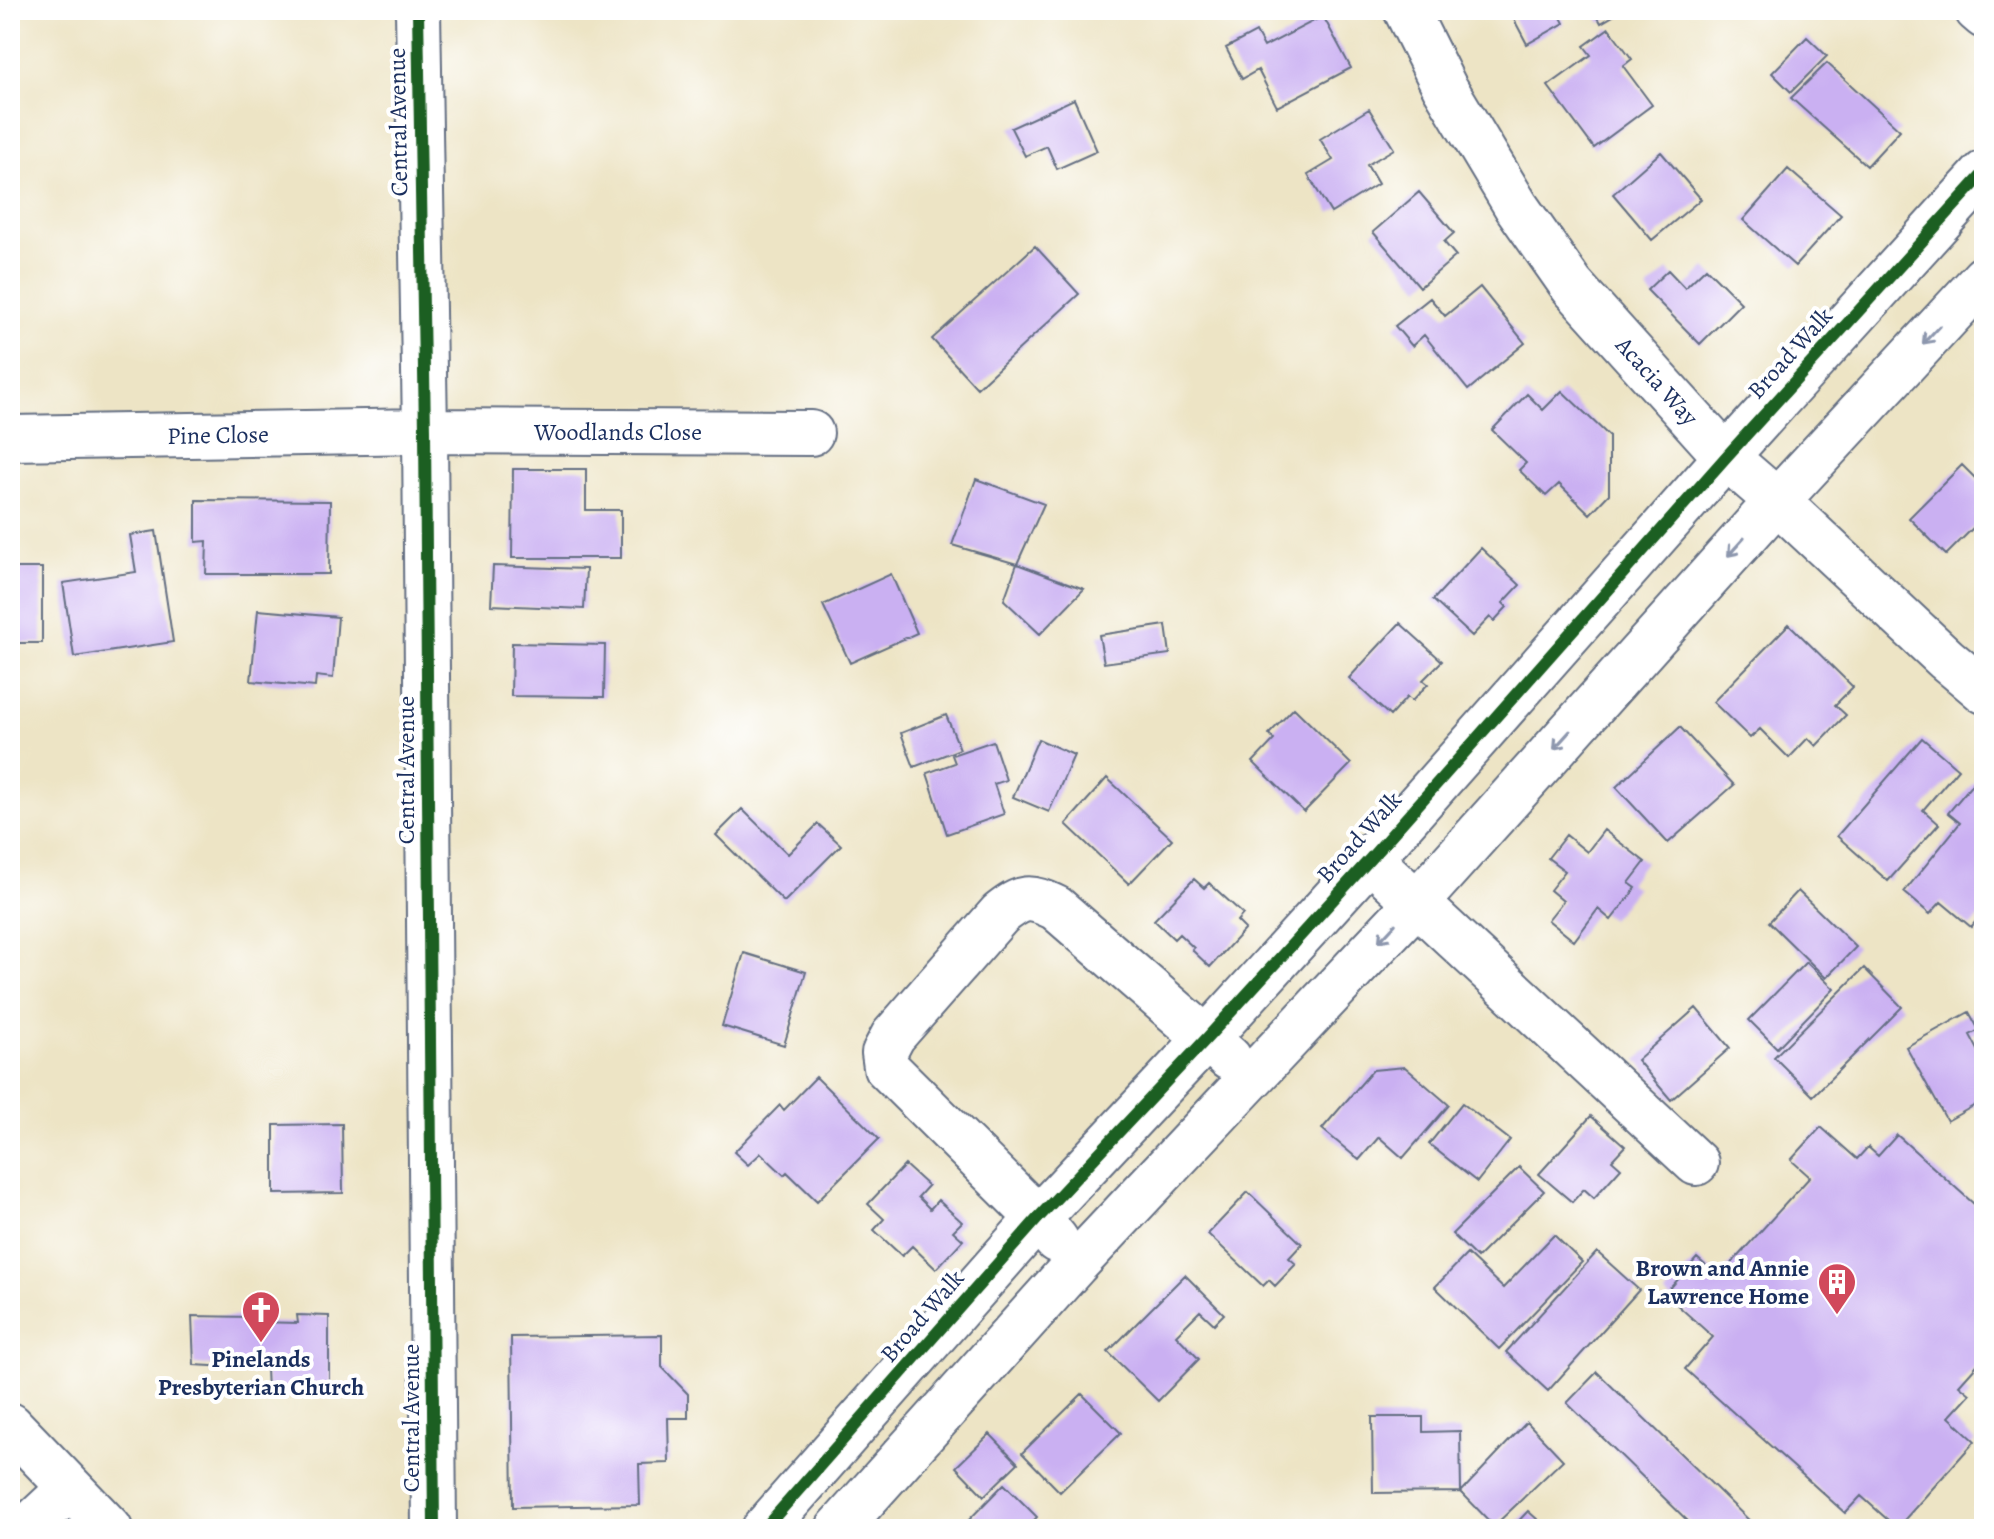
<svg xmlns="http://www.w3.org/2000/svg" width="1994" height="1539" font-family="Alegreya,serif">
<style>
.building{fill:#cab0f2}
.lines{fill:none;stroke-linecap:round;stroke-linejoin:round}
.minor-casing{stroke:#646e82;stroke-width:48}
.minor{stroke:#fff;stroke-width:44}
.cycleway-casing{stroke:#fff;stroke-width:17}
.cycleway{stroke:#1b5e20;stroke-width:12}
.oneway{stroke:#8d97ae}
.labels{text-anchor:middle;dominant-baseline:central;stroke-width:8;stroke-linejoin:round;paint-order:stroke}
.street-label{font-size:24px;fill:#1b2f5e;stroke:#fff}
.poi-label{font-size:24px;font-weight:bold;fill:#1b2f5e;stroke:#fff;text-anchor:end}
</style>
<rect width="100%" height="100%" fill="#fff"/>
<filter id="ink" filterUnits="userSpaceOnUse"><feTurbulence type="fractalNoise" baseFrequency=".0125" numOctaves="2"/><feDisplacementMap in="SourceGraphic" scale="16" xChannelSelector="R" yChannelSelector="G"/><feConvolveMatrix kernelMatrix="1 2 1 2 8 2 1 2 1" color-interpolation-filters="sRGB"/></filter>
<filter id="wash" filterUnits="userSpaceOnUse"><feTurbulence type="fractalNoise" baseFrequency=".006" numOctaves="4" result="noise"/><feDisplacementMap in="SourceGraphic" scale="32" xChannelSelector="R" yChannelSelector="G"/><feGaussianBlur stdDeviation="1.8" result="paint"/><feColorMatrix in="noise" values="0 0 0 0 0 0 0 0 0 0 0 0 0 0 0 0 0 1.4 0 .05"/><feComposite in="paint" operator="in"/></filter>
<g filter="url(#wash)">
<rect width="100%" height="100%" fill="#ede4c5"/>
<g id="blocks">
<!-- building -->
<path class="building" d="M1509,10h48l7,13 -37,21z
M1594,10h29l-22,13z
M1323,16l28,52 -74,39 -19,-37 -16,9 -16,-31 30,-16 8,15z
M1609,28l23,31 -9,7 29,39 -58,43 -46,-62 43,-31 -7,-9z
M1807,37l20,19 -36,36 -19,-19z
M1827,63l73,67 -33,36 -76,-68z
M1074,99l23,52 -40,18 -10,-23 -22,10 -14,-28z
M1369,109l25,40 -27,16 11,19 -47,29 -23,-38 25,-15 -13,-21z
M1661,152l40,47 -49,41 -39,-46z
M1788,169l53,46 -46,51 -52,-46z
M1419,192l35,41 -10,9 12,14 -36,31 -47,-55z
M1035,246l44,48 -102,94 -45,-49z
M1706,268l35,35 -41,41 -53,-54 21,-20 17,18z
M1480,287l45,56 -57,47 -44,-55 -12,11 -17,-20 35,-28 15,18z
M1562,391l47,45v58l-19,20 -31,-30 -13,12 -27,-26 7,-7 -34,-33 35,-36 16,16z
M1962,465l22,22v30l-38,38 -37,-37z
M513,469h73v41h35v48h-109z
M976,479l68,25 -27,60 -65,-19z
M196,500l134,1 -1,73h-123l1,-33 -11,1z
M156,531l17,111 -99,15 -11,-74 73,-11 -6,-37z
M1481,548l39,37 -17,18 4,4 -13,14 -4,-4 -18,19 -39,-36z
M1017,564l67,25 -44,45 -36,-34z
M493,566l93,3 -2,40 -93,-4z
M10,568h32v75h-32z
M891,574l26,59 -67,30 -27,-58z
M258,610l80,7 -5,61 -17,-2 -1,11 -64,-6z
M1400,623l42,38 -19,19 5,4 -16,17 -5,-4 -17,19 -41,-38z
M1789,624l64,63 -18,18 11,10 -30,31 -8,-8 -19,20 -29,-29 -10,9 -37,-36z
M1166,625l4,29 -66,9 -5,-28z
M512,643l93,2 -1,52 -93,-1z
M1294,708l57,56 -47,48 -51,-50 21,-22 -5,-6z
M946,715l14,34 -46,18 -13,-34z
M1680,727l54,58 -66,58 -52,-56z
M1922,738l36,31 -35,41 16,14 -51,57 -51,-45z
M1038,739l36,16 -25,57 -36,-15z
M993,741l13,39 -12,4 10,30 -57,20 -20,-61 28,-10 -3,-8z
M1107,778l65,61 -43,45 -63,-60z
M1974,782l10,8v112l-4,5 4,5 -13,15 -30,-25 -11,12 -26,-22 56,-69 -12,-10z
M742,809l46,45 30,-30 23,21 -57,57 -68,-67z
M1604,830l41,32 -16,21 7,5 -25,32 -13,-11 -24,32 -26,-21 15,-19 -13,-11 15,-19 -17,-13 18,-23 21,17z
M1194,879l10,9 5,-5 34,31 -6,7 8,8 -35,38 -18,-17 2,-2 -15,-14 -5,5 -20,-19z
M1798,891l58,56 -30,31 -57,-56z
M744,953l62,19 -22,73 -62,-19z
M1806,962l28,27 -57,59 -28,-28z
M1864,968l38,39 -89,89 -39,-39z
M1696,1008l34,40 -59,52 -34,-40z
M1969,1012l10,18 -9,5 14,26v39l-37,21 -41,-74z
M1405,1067l44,38 -46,53 -24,-21 -20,23 -37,-31 51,-59z
M816,1077l63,62 -62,62 -30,-29 -3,3 -23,-22 -13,12 -14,-13 46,-47 4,5z
M1462,1103l48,37 -33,42 -48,-38z
M1591,1116l34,30 -13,14 9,8 -27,30 -10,-9 -12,13 -33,-28z
M342,1124l1,69 -69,1v-69z
M1821,1127l36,32 11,-12 10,9 19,-21 87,78v144l-25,28 11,9 -21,23 26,24 -78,87 -36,-32 -16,17 -160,-144 28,-32 -48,-43 32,-36 22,19 91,-100 -19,-17z
M905,1165l23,21 -10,11 12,12 8,-9 24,22 -9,9 10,9 -27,29 -24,-23 -10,10 -28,-26 10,-11 -16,-15z
M1519,1167l25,24 -67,67 -25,-24z
M1248,1192l54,52 -13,14 7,6 -21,22 -6,-6 -6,6 -55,-52z
M1554,1235l28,27 -83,87 -64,-62 32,-33 36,34z
M1597,1252l42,38 -91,101 -42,-39z
M1185,1275l39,39 -10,10 -14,-13 -24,24 23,24 -41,42 -50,-49z
M297,1315l32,1v76l-62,-1 -1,-22 -72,-4 -2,-49 60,1 2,5 44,1z
M662,1335v32l26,27v24h-20l1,45 -30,1 1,41 -127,2 -2,-170z
M1597,1372l161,157h-62l-129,-126z
M1082,1394l39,39 -61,59 -38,-39z
M1372,1417h51v15l37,-1 1,61 -88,1z
M1527,1422l36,38 -69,66 -33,-34z
M990,1434l28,29 -34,33 -28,-29z
M1004,1484l33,33 -11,12h-66z
M1528,1511l20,18h-37z"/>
</g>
</g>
<g filter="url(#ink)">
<use href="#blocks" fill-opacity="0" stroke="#646e82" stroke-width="2"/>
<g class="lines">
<!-- minor casing -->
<g class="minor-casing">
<path id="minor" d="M418,10l7,421 9,1098
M1406,10l38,76 72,120 56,80 154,171 51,44 169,158 38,32
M1977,10l7,6
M10,438l415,-7 386,2
M1370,859l326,304
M1056,1240l-18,-22 -152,-151 -2,-14 9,-17 107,-122c23,-18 29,-19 56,-6l173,150
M10,1425l100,104
M26,1529l44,-41
M764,1529l274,-311 170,-181 162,-178 356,-402 258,-284
M838,1529l237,-264 342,-363 360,-401 207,-223"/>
</g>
<!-- minor -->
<use href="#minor" class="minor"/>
<!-- cycleway casing -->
<g class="cycleway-casing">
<path id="cycleway" d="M418,10l7,421 9,1098
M764,1529l274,-311 170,-181 162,-178 356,-402 258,-284"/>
</g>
<!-- cycleway -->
<use href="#cycleway" class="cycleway"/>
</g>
<!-- one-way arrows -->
<defs><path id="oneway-shaft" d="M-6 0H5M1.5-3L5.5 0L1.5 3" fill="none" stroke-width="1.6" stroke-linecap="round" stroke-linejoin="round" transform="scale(2)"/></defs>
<g class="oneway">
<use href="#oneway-shaft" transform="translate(1931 335) rotate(133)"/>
<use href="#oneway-shaft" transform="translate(1736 547) rotate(132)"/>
<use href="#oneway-shaft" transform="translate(1562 740) rotate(132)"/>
<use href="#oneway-shaft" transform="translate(1387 933) rotate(133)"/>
</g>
</g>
<!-- icons -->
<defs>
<g id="building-pin" transform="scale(2)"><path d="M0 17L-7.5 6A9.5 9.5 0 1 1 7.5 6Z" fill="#d1495b" stroke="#fff"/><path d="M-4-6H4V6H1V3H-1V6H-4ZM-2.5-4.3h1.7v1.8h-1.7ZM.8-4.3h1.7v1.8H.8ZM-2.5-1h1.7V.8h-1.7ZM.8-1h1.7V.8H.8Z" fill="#fff"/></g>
<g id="church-pin" transform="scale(2)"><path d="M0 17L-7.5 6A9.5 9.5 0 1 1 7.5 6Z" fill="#d1495b" stroke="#fff"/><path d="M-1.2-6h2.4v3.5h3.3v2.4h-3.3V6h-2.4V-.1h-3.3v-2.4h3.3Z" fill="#fff"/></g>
</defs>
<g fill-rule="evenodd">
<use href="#building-pin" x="1837" y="1282"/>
<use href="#church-pin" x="261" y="1310"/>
</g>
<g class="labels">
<!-- street labels -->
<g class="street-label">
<text transform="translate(398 122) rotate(-91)">Central Avenue</text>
<text transform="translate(1790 353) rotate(-48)">Broad Walk</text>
<text transform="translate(1657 381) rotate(48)">Acacia Way</text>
<text x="618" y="432">Woodlands Close</text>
<text transform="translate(218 435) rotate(-1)">Pine Close</text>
<text transform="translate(406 770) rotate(-90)">Central Avenue</text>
<text transform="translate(1359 837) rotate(-48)">Broad Walk</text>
<text transform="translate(922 1316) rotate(-49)">Broad Walk</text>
<text transform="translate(411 1418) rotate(-90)">Central Avenue</text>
</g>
<!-- poi labels -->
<g class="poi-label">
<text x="1809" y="1268">Brown and Annie<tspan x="1809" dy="28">Lawrence Home</tspan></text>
<text x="261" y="1359" text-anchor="middle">Pinelands<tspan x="261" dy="28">Presbyterian Church</tspan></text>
</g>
</g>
<!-- margin -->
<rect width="1994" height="1539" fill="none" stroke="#fff" stroke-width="40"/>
</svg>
